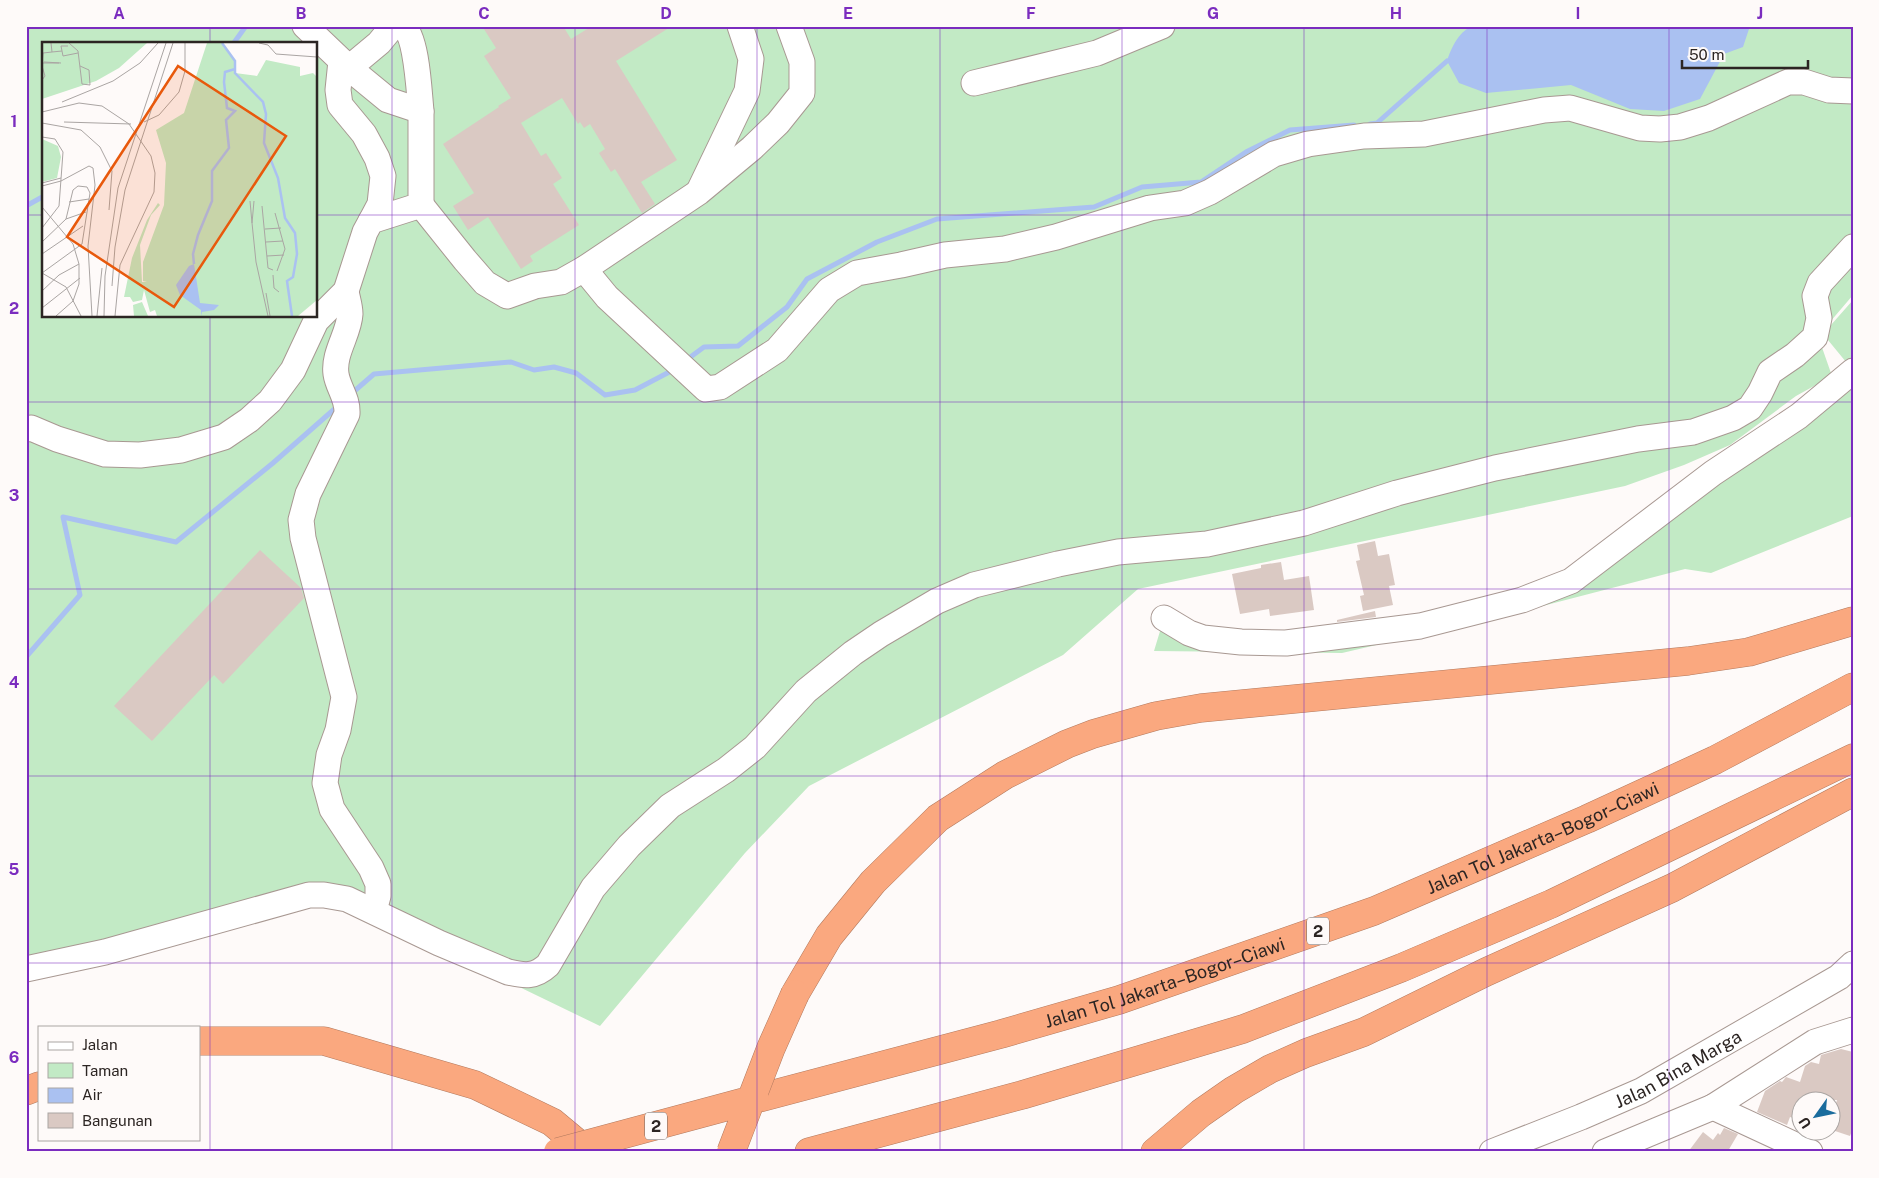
<svg xmlns="http://www.w3.org/2000/svg" width="1879" height="1178" font-family="'Public Sans',sans-serif">
<style>
.green{fill:#c2eac5;fill-rule:evenodd}
.water{fill:#aac1f1}
.lines{fill:none;stroke-linecap:round;stroke-linejoin:round}
.stream{stroke:#aac1f1;stroke-width:5}
.building{fill:#dac9c3}
.minor-casing{stroke:#a89892;stroke-width:27}
.highway-casing{stroke:#b27a5f;stroke-width:29}
.minor{stroke:#fff;stroke-width:25}
.highway{stroke:#faa87f;stroke-width:28}
.highway-bridge-casing{stroke:#b27a5f;stroke-width:29;stroke-linecap:butt}
.highway-bridge{stroke:#faa87f;stroke-width:28}
.grid{fill:none;stroke:#7b2cbf;stroke-width:1;stroke-opacity:0.55}
.labels{text-anchor:middle;dominant-baseline:central;stroke-width:5;stroke-linejoin:round;paint-order:stroke}
.shield{fill:#fefaf9;stroke:#6b6563;stroke-width:1}
.shield-label{font-size:16px;font-weight:bold;fill:#2c2523}
.street-label{font-size:18px;fill:#2c2523;stroke:#fefaf9}
.inset-river{fill:none;stroke:#aac1f1;stroke-width:2.5}
.inset-road{fill:none;stroke:#aaa5a3;stroke-width:1}
.view{fill:#e8590c;fill-opacity:0.15;stroke:#e8590c;stroke-width:2.5}
.inset-edge{fill:none;stroke:#2c2523;stroke-width:2.5}
.neatline{fill:none;stroke:#7b2cbf;stroke-width:2}
.grid-label{font-size:16px;text-anchor:middle;font-weight:bold;fill:#7b2cbf}
</style>
<rect width="100%" height="100%" fill="#fefaf9"/>
<!-- green -->
<path class="green" d="M26,26h1827v269l-35,41 14,40 -36,20 -66,49 -46,20 -59,21 -487,103 -75,66 -254,131 -64,67 -145,173 -263,-127 -311,83zM44,44h272v272h-272z
M1853,300v65l-2,3 -28,-34z
M1853,367v149l-142,57 -26,-4 -154,40 -189,44 -188,-2 10,-33 77,24 283,-43z"/>
<!-- water -->
<path class="water" d="M1474,26h276l-7,21 -19,7 -24,45 -36,12 -34,-2 -59,-24 -85,8 -27,-10 -12,-22c4,-13 13,-32 27,-35z"/>
<g class="lines">
<!-- stream -->
<path class="stream" d="M233,44l13,-18
M1370,124l7,-1 70,-62
M26,206l18,-10
M685,361l19,-14 34,-1 49,-39 20,-28 70,-37 60,-23 157,-12 48,-20 59,-5 45,-30 44,-22 64,-5
M351,394l23,-20 137,-12 23,8 20,-3 22,6 29,22 30,-5 40,-21
M26,657l54,-62 -17,-78 113,25 97,-79 66,-58"/>
</g>
<!-- building -->
<path class="building" d="M482,26h81l8,13 21,-13h80l-56,35 61,99 -36,22 14,22 -13,9 -27,-44 -4,3 -12,-19 6,-4 -15,-25 -6,4 -4,-6 -2,2 -16,-26 -41,25 20,33 5,-3 16,25 -9,6 26,41 -49,31 3,5 -12,8 -33,-52 -20,13 -15,-24 21,-13 -31,-49 56,-37 -1,-1 13,-8 -27,-42 12,-8z
M1375,541l3,15 11,-2 6,31 -6,1 4,19 -30,6 -3,-15 4,-1 -8,-34 4,-1 -3,-15z
M260,550l41,38 3,10 -81,86 -9,-9 -62,66 -38,-35z
M1281,562l3,18 25,-4 5,34 -44,6 -1,-7 -29,5 -8,-40 29,-6v-3z
M1375,611l1,6 -39,5v-2z
M1841,1049l12,3v76l-3,8 -18,-6v-13l5,-17h-35v21l-12,-4 -3,8 -30,-13 8,-21 15,-10 2,1 4,-5 14,5 5,-16 6,-4 8,2 2,-9z
M1724,1128l14,6 -10,17 2,1h-42l15,-20 10,8 5,-7 2,2z"/>
<g class="lines">
<!-- minor casing -->
<g class="minor-casing">
<g id="minor">
<path d="M403,26c14,11 16,66 18,85"/>
<path d="M341,61l-3,29 2,15 24,29 13,24 6,18 -3,28 -9,17"/>
<path d="M349,68l30,-25 14,-17"/>
<path d="M974,83l123,-30 65,-27"/>
<path d="M700,189l47,-98 4,-32 -11,-33"/>
<path d="M421,205l44,55 20,23 22,13 28,-10 26,-4 23,-13 115,-77 53,-44 26,-25 24,-30v-31l-13,-36"/>
<path d="M584,269l23,28 99,92 14,-2 57,-37 52,-60 28,-17 44,-8 44,-10 60,-6 51,-12 94,-29 35,-5 25,-11 64,-38 34,-10 56,-8 60,-2 120,-24 26,-2 70,20 20,1 20,-2 29,-9 79,-36h16l25,8 24,1"/>
<path d="M346,291c1,7 4,15 4,23 -1,20 -17,39 -14,60 2,14 12,24 11,40l-39,80 -7,26 2,18 41,159 -6,33 -9,25 -4,28 7,26 39,59 7,16v12l-4,15"/>
<path d="M26,429l5,-1 26,11 48,15 35,1 41,-5 43,-13 25,-17 21,-19 23,-31 23,-49 30,-30 19,-59 6,-11 50,-16v-94l-33,-11 -39,-32 -44,-42"/>
<path d="M1164,618l25,15 14,5 38,4 45,1 134,-17 102,-26 49,-19 142,-108 86,-57 54,-45"/>
<path d="M26,969l79,-17 204,-57h15l23,4 92,44 69,29c17,4 27,5 40,-7l45,-77 36,-42 41,-40 56,-36 29,-23 51,-56 47,-38 28,-19 56,-33 37,-16 84,-21 60,-12 89,-8 97,-21 93,-30 98,-25 143,-29 55,-7 40,-14 17,-10 10,-15 10,-21 25,-17 20,-18 4,-19 -4,-22 5,-13 33,-36"/>
<path d="M1713,1107l97,45"/>
<path id="s1" d="M1492,1152l89,-35 60,-26 198,-114 14,-13"/>
<path d="M1605,1152l108,-45 102,-65 38,-12"/>
</g>
</g>
<!-- highway casing -->
<g class="highway-casing">
<g id="highway">
<path d="M795,994l34,-58 44,-54 65,-64 67,-43 62,-31 26,-10 63,-18 45,-8 487,-47 61,-9 104,-31"/>
<path d="M199,1041h125l151,44 77,37 36,30"/>
<path d="M26,1091l13,-5"/>
<path id="s2" d="M755,1099l246,-65 118,-34 255,-89 213,-92 128,-59 138,-73"/>
<path d="M809,1152l213,-57 221,-66 158,-61 150,-64 302,-146"/>
<path d="M1155,1152l46,-39 33,-23 36,-21 36,-16 58,-21 122,-60 186,-84 181,-96"/>
</g>
</g>
<!-- minor -->
<use href="#minor" class="minor"/>
<!-- highway -->
<use href="#highway" class="highway"/>
<!-- highway-bridge casing -->
<g class="highway-bridge-casing">
<path id="highway-bridge" d="M558,1152l197,-53
M731,1152l40,-104 24,-54"/>
</g>
<!-- highway-bridge -->
<use href="#highway-bridge" class="highway-bridge"/>
</g>
<!-- grid -->
<path class="grid" d="M210,26v18M392,26v1126M575,26v1126M757,26v1126M940,26v1126M1122,26v1126M1304,26v1126M1487,26v1126M1669,26v1126M26,215h18M316,215h1537M210,316v836M26,402h1827M26,589h1827M26,776h1827M26,963h1827"/>
<g class="labels">
<!-- shield labels -->
<g class="shield">
<rect x="1307" y="917.5" width="22" height="27" rx="4"/>
<rect x="645" y="1112.5" width="22" height="27" rx="4"/>
</g>
<g class="shield-label">
<text x="1318" y="931">2</text>
<text x="656" y="1126">2</text>
</g>
<!-- street labels -->
<g class="street-label">
<text stroke="none"><textPath href="#s2" startOffset="831">Jalan Tol Jakarta–Bogor–Ciawi</textPath></text>
<text stroke="none"><textPath href="#s2" startOffset="426">Jalan Tol Jakarta–Bogor–Ciawi</textPath></text>
<text stroke="none"><textPath href="#s1" startOffset="204">Jalan Bina Marga</textPath></text>
</g>
</g>
<!-- overview -->
<g transform="translate(42 42)">
<rect width="275" height="275" fill="#fefaf9"/>
<path d="M0,1h105l-28,25 -23,13 -54,18zM165,1h15l13,18v12l22,3 9,-16 34,7v9l13,-3 4,4v223l-19,16h-141l-2,-6 -5,2 -6,-22 -2,10 -9,2 -3,-5h-6l8,-39 15,-38 11,-17 2,2 -9,10 -11,30 2,37h5l-4,-1v-19l21,-57 2,-42 -10,-33 28,-17zM0,97l16,7 3,11 -4,21 -15,4zM100,260l6,14h-14l-1,-11z" fill="#c2eac5"/>
<path d="M152,222l6,39 19,2 -5,5 -12,2 -1,4v-6l-21,-15 -4,-10 13,-19z" fill="#aac1f1"/>
<path class="inset-river" d="M180,1l13,18v12l28,29 3,12 -2,29 14,35 7,40 10,15 2,21 -4,23 -6,4 5,35M152,222l-1,-10 5,-19 14,-34v-30l17,-23 -3,-28 9,-9 -8,-3 -3,-26 1,-10 10,-3"/>
<path class="inset-road" d="M9,1l1,9 10,-1M27,1l9,8 4,33 8,1 -1,-15 -9,-4M217,1l9,2 8,9 41,3M26,4h-7l2,10 15,-3M2,20l17,1M1,21h16M0,22l1,-11 9,-1M0,24l3,10 -3,4M20,60l51,-21 27,-18 18,-20M0,70l37,-9 23,3 27,18 22,32 4,17 -1,19 -34,73 -5,51M22,80l67,2M102,80l15,-7 20,-23 6,-21v-28M0,81l39,7 19,17 12,24 -3,39M0,95l13,2 8,13 -4,54 -17,22M0,141l19,-5M0,144l19,-5 28,-15 4,2 2,17 -7,61 4,70M208,159l2,22M212,159l-2,22 4,39 12,54M27,160l20,-3M220,164l6,62 5,2M0,165l31,37 6,20v20l-6,17 -17,15M233,171l10,36 -8,22M24,177l20,-7M223,187l16,-1M0,200l24,-23 7,-29 5,-4 9,1 3,6 -8,51 -40,29M224,200l17,-1M0,212l41,-28M225,214l17,-1M0,231l24,14 15,29M231,233l1,13 5,4M70,244l3,-39 10,-57 48,-147M0,249l17,-16 20,-11M224,251l4,23M0,266l38,-30M55,274l5,-48M62,274l1,-40 13,-88 48,-145"/>
<path class="view" d="M136,24l108,70 -112,171 -107,-70z"/>
<rect width="275" height="275" class="inset-edge"/>
</g>
<!-- border -->
<rect width="1879" height="1178" fill="none" stroke="#fefaf9" stroke-width="55"/>
<!-- legend -->
<rect x="38" y="1026" width="162" height="115" fill="#fefaf9" stroke="#aaa5a3"/>
<rect x="48" y="1042" width="25" height="8" fill="#ffffff" stroke="#aaa5a3"/>
<text x="82" y="1050" font-size="15" fill="#2c2523">Jalan</text>
<rect x="48" y="1063" width="25" height="15" fill="#c2eac5" stroke="#aaa5a3"/>
<text x="82" y="1076" font-size="15" fill="#2c2523">Taman</text>
<rect x="48" y="1088" width="25" height="15" fill="#aac1f1" stroke="#aaa5a3"/>
<text x="82" y="1100" font-size="15" fill="#2c2523">Air</text>
<rect x="48" y="1113" width="25" height="15" fill="#dac9c3" stroke="#aaa5a3"/>
<text x="82" y="1126" font-size="15" fill="#2c2523">Bangunan</text>
<!-- north arrow -->
<g transform="translate(1816 1116) rotate(237)"><circle r="24" fill="#fefaf9" stroke="#aaa5a3"/>
<path d="M0-4L9 19L0 12L-9 19Z" fill="#1a6c9d"/>
<text y="-8" font-size="14" font-weight="bold" text-anchor="middle" fill="#2c2523">U</text>
</g>
<!-- scale -->
<path d="M1682 60v8h126v-8" fill="none" stroke="#2c2523" stroke-width="2.5"/>
<text x="1689" y="60" font-size="15" fill="#2c2523" stroke="#fefaf9" stroke-width="4" paint-order="stroke">50 m</text>
<rect x="28" y="28" width="1824" height="1122" class="neatline"/>
<g class="grid-label">
<text x="119" y="19">A</text>
<text x="301" y="19">B</text>
<text x="484" y="19">C</text>
<text x="666" y="19">D</text>
<text x="848" y="19">E</text>
<text x="1031" y="19">F</text>
<text x="1213" y="19">G</text>
<text x="1396" y="19">H</text>
<text x="1578" y="19">I</text>
<text x="1760" y="19">J</text>
<text x="14" y="127">1</text>
<text x="14" y="314">2</text>
<text x="14" y="501">3</text>
<text x="14" y="688">4</text>
<text x="14" y="875">5</text>
<text x="14" y="1063">6</text>
</g>
</svg>
